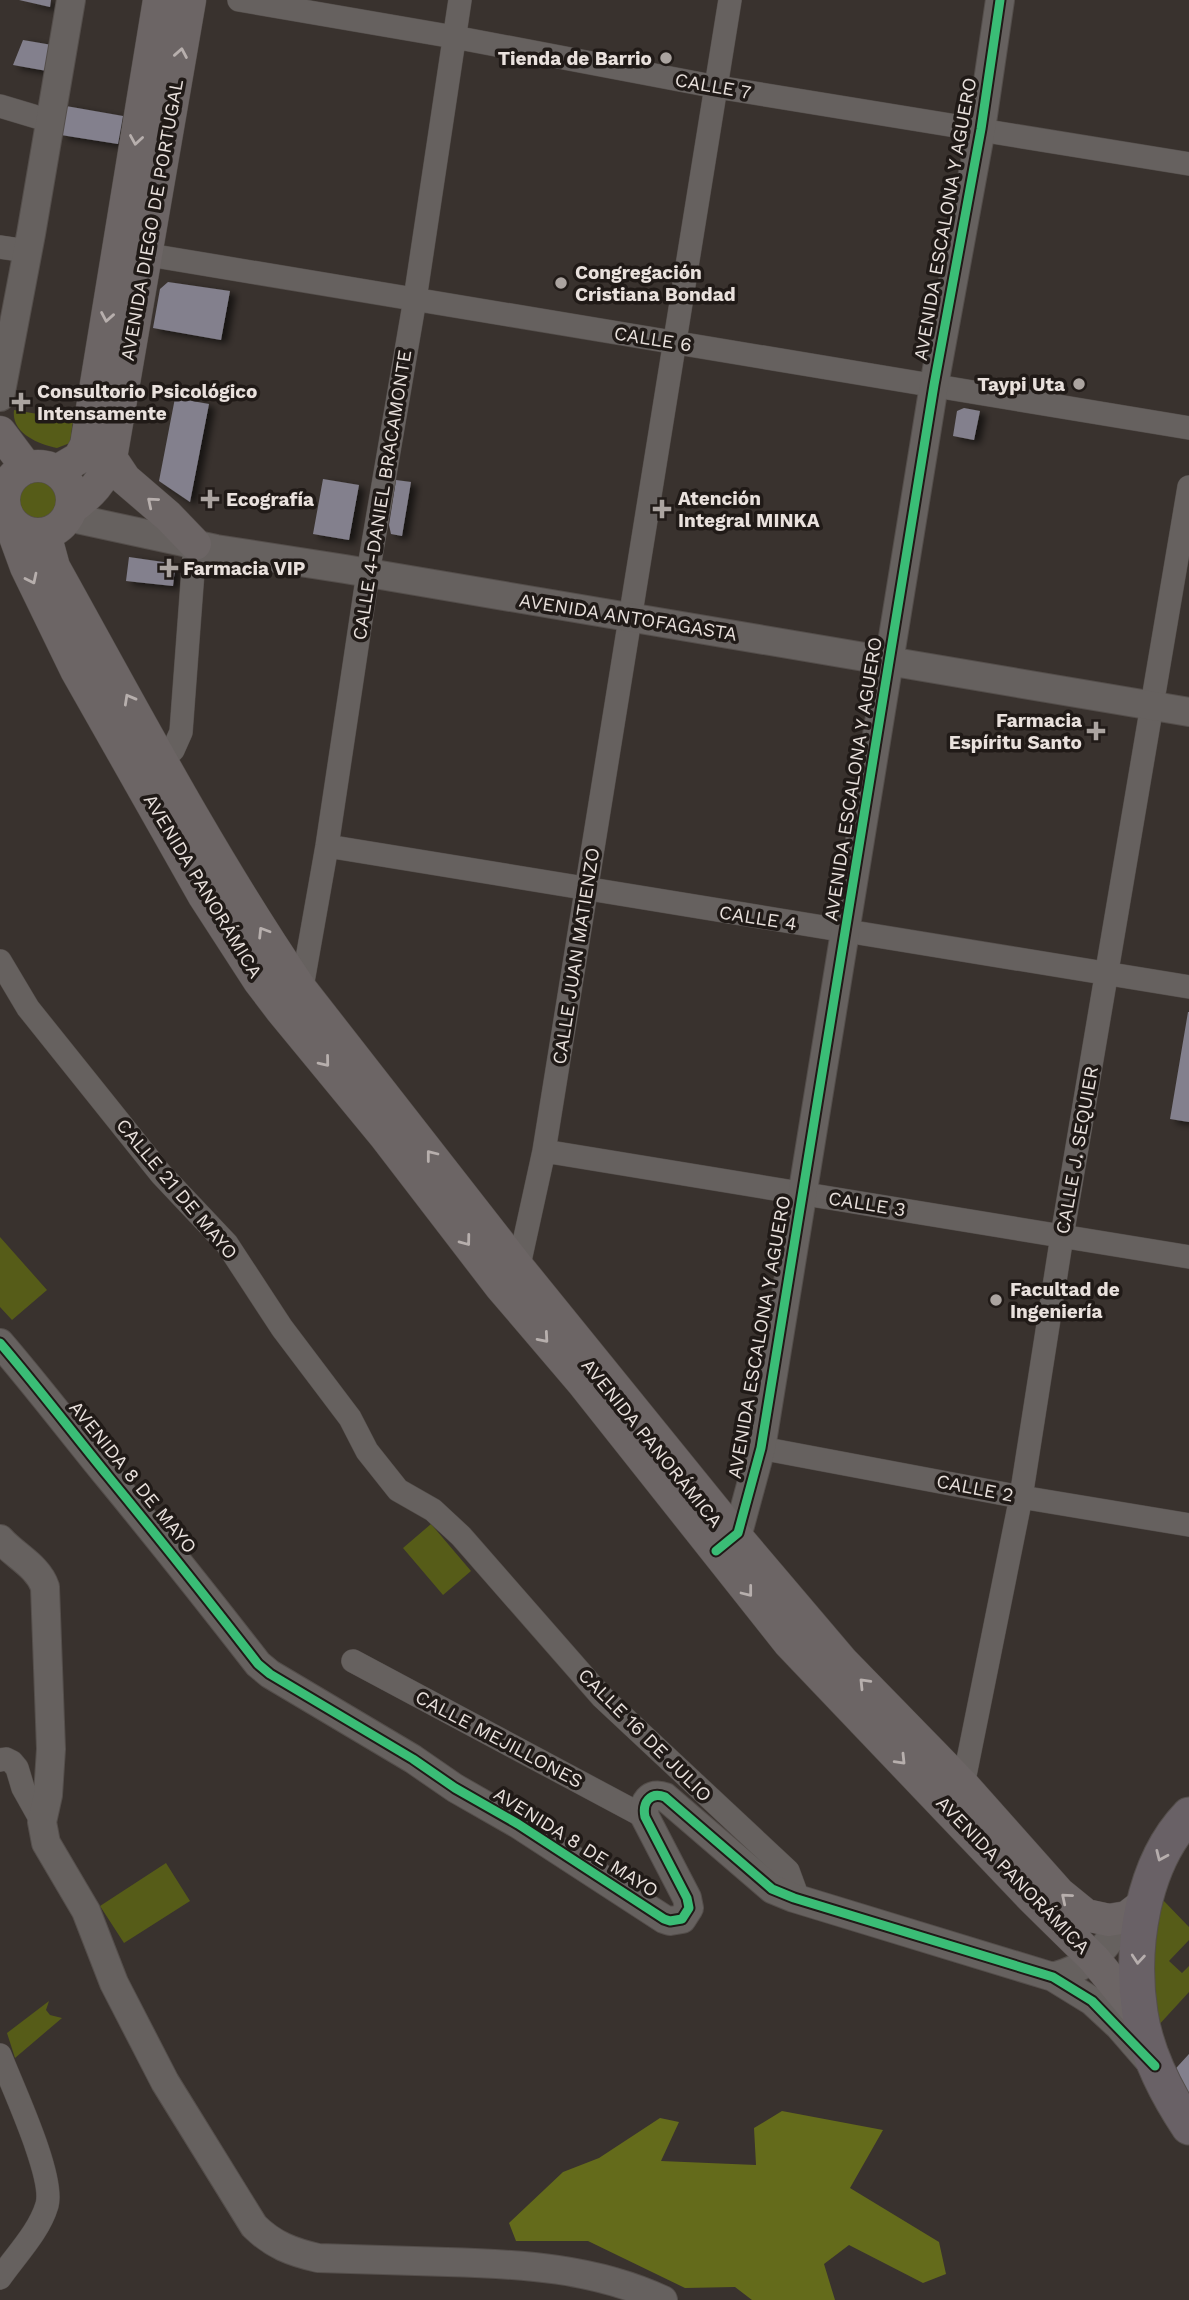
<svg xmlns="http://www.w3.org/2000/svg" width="1189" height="2300" font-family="'Work Sans',sans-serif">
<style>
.green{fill:#565c18}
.forest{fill:#646b1b}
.building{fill:#83808d;filter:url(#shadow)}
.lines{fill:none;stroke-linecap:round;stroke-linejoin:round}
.minor-casing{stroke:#544e4b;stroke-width:24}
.tertiary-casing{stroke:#544e4b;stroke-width:30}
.secondary-casing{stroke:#544e4b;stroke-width:33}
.primary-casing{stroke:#544e4b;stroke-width:37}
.minor{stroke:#66615f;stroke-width:23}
.tertiary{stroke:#66615f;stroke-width:28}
.secondary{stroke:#6c6565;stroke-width:32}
.primary{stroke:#696166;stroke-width:35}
.cycleway-casing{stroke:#201a17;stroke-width:13}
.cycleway{stroke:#3abd76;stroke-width:9}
.oneway{stroke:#b7afad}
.oneway2{stroke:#b6aead}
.poi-dot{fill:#aba4a0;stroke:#201a17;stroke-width:2.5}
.labels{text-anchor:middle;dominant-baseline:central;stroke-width:7;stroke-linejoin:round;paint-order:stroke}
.poi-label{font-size:19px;font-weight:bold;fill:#e9e1dd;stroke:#201a17;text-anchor:start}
.street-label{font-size:19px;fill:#e9e1dd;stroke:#201a17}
</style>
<defs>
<filter id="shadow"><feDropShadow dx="6" dy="3.5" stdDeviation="3.5" flood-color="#0009"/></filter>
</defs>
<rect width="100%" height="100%" fill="#39322e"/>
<!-- green -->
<path class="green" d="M14,410l59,10 -3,23 -13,5c-19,-4 -46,-15 -43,-38z
M16 501a23 23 0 1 1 46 0a23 23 0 1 1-46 0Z
M0,1237l47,53 -35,30 -12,-13z
M431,1524l40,47 -28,24 -40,-47z
M166,1863l24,38 -66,42 -24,-37z
M1162,1899l27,28v13l-20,21 13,12 7,-7v26l-33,36 -8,-57z
M49,2001l-3,9 4,5 12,3 -47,40 -8,-25z"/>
<!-- forest -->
<path class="forest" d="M782,2111l101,19 -33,58 89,54 7,32 -23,9 -74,-38 -25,19 11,36h-83l-17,-13 -50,1 -97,-47h-72l-7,-18 54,-51 36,-14 61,-40 19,4 -18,39 95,4 -2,-37z"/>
<!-- building -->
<path class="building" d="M19,0h32l-1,7z
M23,40l29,5 -5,26 -34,-6z
M66,106l57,10 -5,28 -57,-9z
M168,282l62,9 -9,49 -68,-12 7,-39z
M175,398l34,6 -19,98 -31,-21z
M964,408l16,3 -6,29 -21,-4 4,-25z
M323,479l36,6 -10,55 -36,-6z
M396,480l15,2 -9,54 -11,-2 -2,-9z
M129,557l41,6 5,5 -2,18 -47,-5z
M1188,1012h1v110l-19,-3z
M1189,2054v42l-22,-18z"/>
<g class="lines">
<!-- minor casing -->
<g class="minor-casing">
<path id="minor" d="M239,0l215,37 263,50 472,77
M0,106l50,15
M0,247l27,4
M131,252l1058,176
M162,759l11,-9 8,-18 14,-188
M327,846l862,141
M0,961l28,47 133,166 66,70 55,84 68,90 17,33 31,39 35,20 28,26 141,161 186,174 7,19 -1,8
M297,993l5,-6 25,-141 41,-273 47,-274 45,-299
M544,1151l645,106
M511,1275l8,-10 25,-114 186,-1151
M761,1448l260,49 168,28
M353,1661l292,156
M0,1760l6,-1 6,3 5,6 6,20 19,34
M957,1796l6,-11 58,-288 41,-261 127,-749
M0,2055c12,31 55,122 47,150 -8,27 -31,50 -47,73"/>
</g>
<!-- tertiary casing -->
<g class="tertiary-casing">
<path id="tertiary" d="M0,397l31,-163 40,-234
M68,517l148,32 129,20 844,143
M0,1343c37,43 72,89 108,133 51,62 101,125 150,188l12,10 143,85 42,29 63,36 146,95 6,2 12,-2 7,-11 -2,-10 -42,-81c-3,-14 5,-26 20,-20l107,92 22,9 259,79 39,24 27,25 33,38
M0,1539c15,17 38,27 45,48l6,162 -3,46 -6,27 4,21 40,68 28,72 51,99 89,144c19,19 38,26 64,32 43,1 86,3 129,4 74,2 148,6 216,38
M720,1548l18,-15 23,-85 173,-1063 47,-256 19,-129
M1053,1977c44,-13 48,-26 74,-60"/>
</g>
<!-- secondary casing -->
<g class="secondary-casing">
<path id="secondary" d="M0,432l27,36
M111,458l14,21 43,37 27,28
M4 500a34 34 0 1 1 68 0a34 34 0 1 1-68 0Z
M57,471l22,-13 7,-13 73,-445
M71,509c20,-15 32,-27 40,-51l79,-458
M7,515l19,52 50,103 128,226 55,85 22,29 103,125 116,151 82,96 207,261 243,255 62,61 46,56
M45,534l9,33c79,142 155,287 247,422l217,278 218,269 107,126 120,123 96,108 27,22 23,5 18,-3 18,-14"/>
</g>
<!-- primary casing -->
<g class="primary-casing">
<path id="primary" d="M1189,1815c-47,49 -59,133 -49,198 6,40 27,81 49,114"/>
</g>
<!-- minor -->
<use href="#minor" class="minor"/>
<!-- tertiary -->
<use href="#tertiary" class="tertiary"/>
<!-- secondary -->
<use href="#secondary" class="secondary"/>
<!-- primary -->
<use href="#primary" class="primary"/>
<!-- cycleway casing -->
<g class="cycleway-casing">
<path id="cycleway" d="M0,1343c37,43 72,89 108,133 51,62 101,125 150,188l12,10 143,85 42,29 63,36 146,95 6,2 12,-2 7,-11 -2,-10 -42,-81c-3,-14 5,-26 20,-20l107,92 22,9 259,79 39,24 63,65
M716,1551l22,-18 23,-85 173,-1063 47,-256 19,-129"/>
</g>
<!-- cycleway -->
<use href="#cycleway" class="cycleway"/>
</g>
<!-- one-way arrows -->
<defs><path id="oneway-chevron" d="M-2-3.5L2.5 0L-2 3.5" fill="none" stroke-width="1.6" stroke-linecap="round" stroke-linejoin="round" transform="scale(1.75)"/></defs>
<g class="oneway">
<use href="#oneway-chevron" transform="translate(181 53) rotate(-80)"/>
<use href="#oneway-chevron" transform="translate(136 140) rotate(99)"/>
<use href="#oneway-chevron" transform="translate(107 317) rotate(100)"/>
<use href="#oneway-chevron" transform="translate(152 502) rotate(-140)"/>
<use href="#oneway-chevron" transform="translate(32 579) rotate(64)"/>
<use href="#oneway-chevron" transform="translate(129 699) rotate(-119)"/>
<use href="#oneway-chevron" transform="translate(263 932) rotate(-122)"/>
<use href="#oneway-chevron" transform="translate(325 1062) rotate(51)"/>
<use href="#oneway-chevron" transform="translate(431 1155) rotate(-128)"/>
<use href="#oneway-chevron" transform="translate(466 1241) rotate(53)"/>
<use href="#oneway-chevron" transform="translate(544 1338) rotate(49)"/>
<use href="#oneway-chevron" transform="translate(748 1592) rotate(52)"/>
<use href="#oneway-chevron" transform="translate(864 1683) rotate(-134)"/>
<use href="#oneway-chevron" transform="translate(901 1760) rotate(46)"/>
<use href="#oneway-chevron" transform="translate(1066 1898) rotate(-140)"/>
</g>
<g class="oneway2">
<use href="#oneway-chevron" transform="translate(1161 1856) rotate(114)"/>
<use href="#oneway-chevron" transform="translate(1138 1959) rotate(95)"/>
</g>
<!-- markers -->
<g class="poi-dot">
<circle cx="666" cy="58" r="7"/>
<circle cx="561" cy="283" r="7"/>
<circle cx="1079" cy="384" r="7"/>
<path d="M17.5 391.5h7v7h7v7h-7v7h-7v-7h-7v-7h7z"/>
<path d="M206.5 488.5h7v7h7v7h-7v7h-7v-7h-7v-7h7z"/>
<path d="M658.5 498.5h7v7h7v7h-7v7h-7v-7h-7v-7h7z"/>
<path d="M165.5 557.5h7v7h7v7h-7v7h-7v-7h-7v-7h7z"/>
<path d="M1092.5 720.5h7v7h7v7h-7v7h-7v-7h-7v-7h7z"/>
<circle cx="996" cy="1300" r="7"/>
</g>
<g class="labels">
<!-- poi labels -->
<g class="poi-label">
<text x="652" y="58" text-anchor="end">Tienda de Barrio</text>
<text x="575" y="272">Congregación<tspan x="575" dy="22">Cristiana Bondad</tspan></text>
<text x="1065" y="384" text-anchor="end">Taypi Uta</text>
<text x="37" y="391">Consultorio Psicológico<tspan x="37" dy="22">Intensamente</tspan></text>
<text x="678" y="498">Atención<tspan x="678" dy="22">Integral MINKA</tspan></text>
<text x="226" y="499">Ecografía</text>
<text x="183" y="568">Farmacia VIP</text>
<text x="1082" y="720" text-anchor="end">Farmacia<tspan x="1082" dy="22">Espíritu Santo</tspan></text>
<text x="1010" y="1289">Facultad de<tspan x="1010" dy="22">Ingeniería</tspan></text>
</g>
<!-- street labels -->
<g class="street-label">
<text transform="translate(713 86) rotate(10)">CALLE 7</text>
<text transform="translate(945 219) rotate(-80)">AVENIDA ESCALONA Y AGUERO</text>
<text transform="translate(152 220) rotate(-80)">AVENIDA DIEGO DE PORTUGAL</text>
<text transform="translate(653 339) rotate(9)">CALLE 6</text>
<text transform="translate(382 495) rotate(-81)">CALLE 4-DANIEL BRACAMONTE</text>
<text transform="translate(628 617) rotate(9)">AVENIDA ANTOFAGASTA</text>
<text transform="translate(853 779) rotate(-81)">AVENIDA ESCALONA Y AGUERO</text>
<text transform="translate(203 886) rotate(59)">AVENIDA PANORÁMICA</text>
<text transform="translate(758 918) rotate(9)">CALLE 4</text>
<text transform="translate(576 956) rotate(-81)">CALLE JUAN MATIENZO</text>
<text transform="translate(1077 1150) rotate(-80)">CALLE J. SEQUIER</text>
<text transform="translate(177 1189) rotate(50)">CALLE 21 DE MAYO</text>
<text transform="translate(867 1204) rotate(9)">CALLE 3</text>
<text transform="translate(759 1337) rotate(-80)">AVENIDA ESCALONA Y AGUERO</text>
<text transform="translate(652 1443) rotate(51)">AVENIDA PANORÁMICA</text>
<text transform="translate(133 1477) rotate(51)">AVENIDA 8 DE MAYO</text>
<text transform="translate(975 1488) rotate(11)">CALLE 2</text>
<text transform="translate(645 1735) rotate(45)">CALLE 16 DE JULIO</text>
<text transform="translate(499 1739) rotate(28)">CALLE MEJILLONES</text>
<text transform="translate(576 1842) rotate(32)">AVENIDA 8 DE MAYO</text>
<text transform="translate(1013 1875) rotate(46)">AVENIDA PANORÁMICA</text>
</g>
</g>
</svg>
